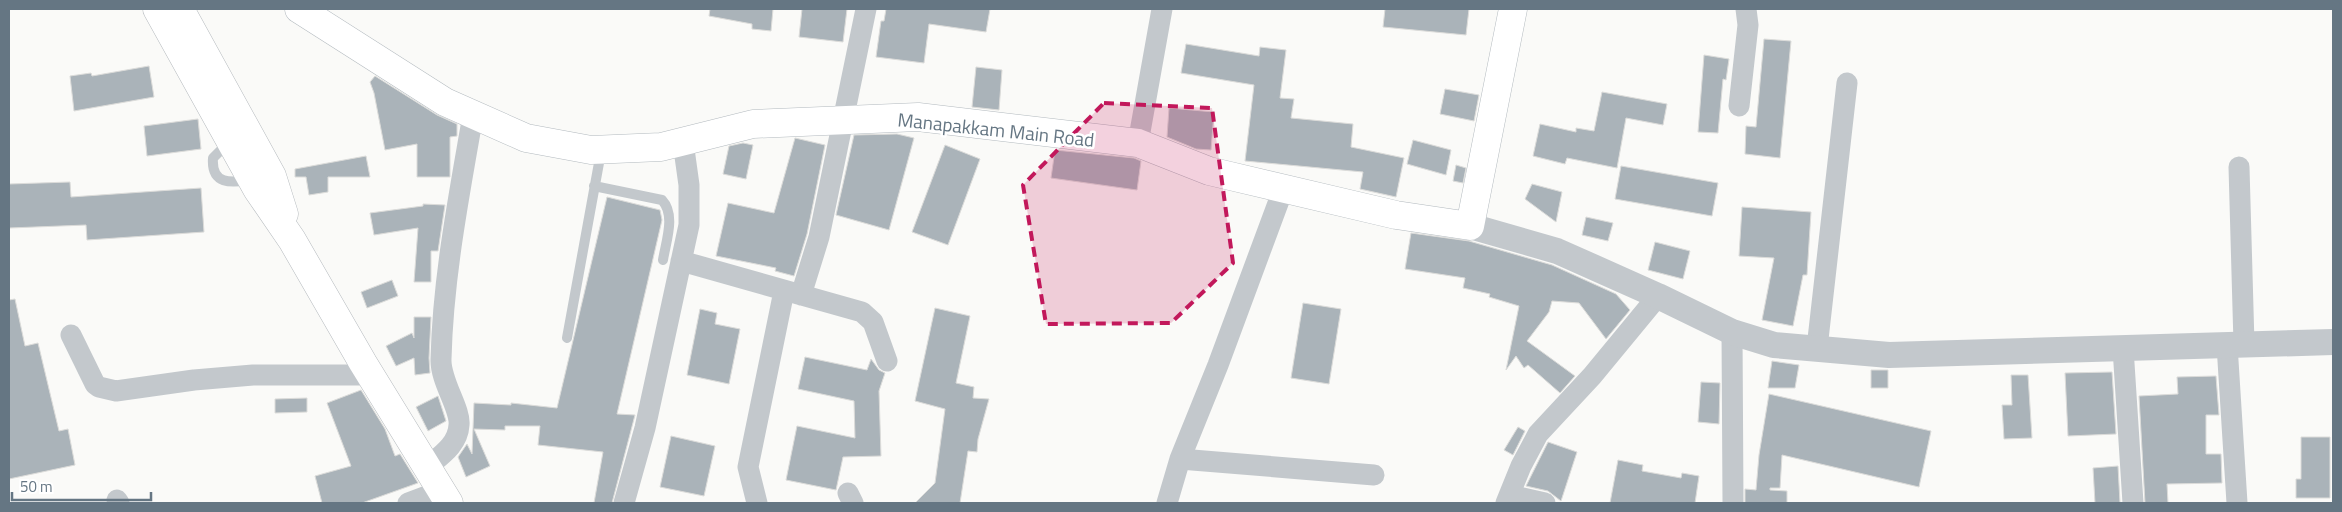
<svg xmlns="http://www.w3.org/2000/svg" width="2342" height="512" font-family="'Titillium Web',sans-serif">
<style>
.building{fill:#aab3b9;stroke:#dcdcda}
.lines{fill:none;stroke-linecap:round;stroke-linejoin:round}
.secondary-casing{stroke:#b3babf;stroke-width:29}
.primary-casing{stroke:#b5babe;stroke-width:29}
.service{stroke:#c3c8cc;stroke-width:10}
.minor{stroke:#c3c8cc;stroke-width:21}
.tertiary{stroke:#c3c8cc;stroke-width:26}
.secondary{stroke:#fff;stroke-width:28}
.primary{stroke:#fff;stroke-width:28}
.marked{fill:#c2185b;fill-opacity:0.2;stroke:#c2185b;stroke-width:4;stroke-dasharray:10 6;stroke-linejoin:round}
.labels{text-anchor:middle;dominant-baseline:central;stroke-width:5;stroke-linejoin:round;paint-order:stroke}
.street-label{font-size:19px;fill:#657683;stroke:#fff}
</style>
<rect width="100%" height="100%" fill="#fafaf8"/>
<!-- building -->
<path class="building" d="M710,9h63l-2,22 -19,-2v-5l-43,-8z
M802,9h45l-4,33 -44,-5z
M886,9h104l-4,23 -57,-8 -5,39 -48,-6 5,-36h3z
M1385,9h84l-3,26 -83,-8z
M1764,39l27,2 -11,117 -35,-4 1,-28 10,1z
M1186,44l73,12 1,-9 26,3 -6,48 14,1 -3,19 62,6 -2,23 53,11 -8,39 -36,-8 3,-17 -118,-11 9,-76 -73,-12z
M1704,55l25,4 -3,21 -3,-1 -5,54 -20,-1z
M149,66l5,31 -80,14 -4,-35 21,-3 1,3z
M976,67l26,3 -3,40 -27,-3z
M375,76l62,39 20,9v12l-7,1v40h-33v-33l-32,6 -11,-57 -4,-11z
M1445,89l34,6 -5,26 -34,-7z
M1602,92l65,12 -4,21 -37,-7 -9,50 -50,-10 -2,6 -32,-8 7,-32 36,8v-4l18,3z
M1169,108l45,4 -3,38 -15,-1 -29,-12z
M198,119l3,30 -54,7 -3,-30z
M897,134l17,4 -25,92 -53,-15 18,-80z
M795,138l30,7 -18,89 -13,42 -19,-5 1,-3 -60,-12 12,-53 46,10z
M1413,140l38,10 -5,25 -39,-11z
M743,143l10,2 -7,34 -23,-5 6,-28z
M945,145l35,14 -32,86 -36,-13z
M1055,150l79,8 7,3 -4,29 -86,-12z
M366,156l4,21h-42v15l-19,3 -3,-18h-11v-8z
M1456,165l10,3 -3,15 -10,-2z
M1621,166l97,17 -6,33 -97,-17z
M70,182l1,15 130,-9 3,44 -117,8 -1,-15 -77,3v-44z
M1532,184l30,8 -6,30 -31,-23z
M607,197l53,13 2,10 -45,194 18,1 -23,88h-18l9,-51 -65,-7 2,-19h-35v4l-31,-1 16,37 -24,11 -8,-20 9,-13 5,10 2,-51 37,2v-2l46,5z
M423,204l22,1 -7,46h-7v31h-17l4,-54 -44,7 -4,-22 53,-7z
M1742,207l69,5 -4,63h-4l-10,51 -31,-6 12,-62 -35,-2z
M1586,217l27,6 -5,18 -26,-6z
M1411,233l58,8 83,24 64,29 14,16 -24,29 -27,-36 -27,-2 -3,11 -22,29 48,35 -15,17 -32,-28 -4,3 -8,-12 -10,14 13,-64 -30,-9 1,-3 -27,-6 2,-10 -60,-9z
M1655,242l35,9 -7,28 -35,-9z
M392,280l6,16 -31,12 -6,-16z
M15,299l10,47 13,-3 21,88 9,-2 7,36 -66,14v-179z
M1303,303l38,6 -12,75 -38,-6z
M935,308l35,8 -14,67 18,4 -1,11 16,1 -11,40 -1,13 -9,-1 -8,52h-45l20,-20 10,-74 -30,-8z
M700,309l17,4 -2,11 25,5 -11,55 -42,-9z
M414,317h17l-2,41 1,15 -15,2 -1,-17 -18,8 -10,-20 26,-13 2,5z
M805,357l62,13 4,-11 8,11 6,3 -6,18 2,65 -38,1 -7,33 -50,-10 11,-54 58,12 -1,-37 -56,-12z
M1772,361l27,4 -4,23h-27z
M1871,370h17v18h-17z
M2112,372l4,62 -48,2 -3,-63z
M2011,375h17l4,63 -28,1 -2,-34h10z
M2216,376l3,39h-13v39h15l1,29 -55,1 1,19h-23l-6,-107 39,-2 -1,-17z
M1701,382l19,1 -1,41 -21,-2z
M361,390l24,39 10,27 5,-2 18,29 -56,20h-40l-7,-27 36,-10 -24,-63z
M1769,394l162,37 -12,56 -137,-32 -2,33h-10v2l17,1v12h-42v-14l11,1 3,-35z
M438,396l8,25 -18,10 -12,-24z
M307,398v14l-32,1v-14z
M1518,427l7,4 -12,24 -9,-5z
M671,436l44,10 -11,50 -44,-9z
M2301,437h29v61h-34v-19h5z
M1548,442l29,10 -16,49 -13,-10 -22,-5z
M1618,460l25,5 -1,6 39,7 1,-5 17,3 -4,27h-85z
M2118,466l2,37h-25l-2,-35z"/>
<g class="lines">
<!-- secondary casing -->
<g class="secondary-casing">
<path id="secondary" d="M299,9l146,93 81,36 65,12 70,-3 92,-23 165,-7 220,26 71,28 187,44 74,11 43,-217"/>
</g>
<!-- primary casing -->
<g class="primary-casing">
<path id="primary" d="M157,9l100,180 35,51 71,123 86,140
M180,9l92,167 12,38"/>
</g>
<!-- service -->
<path class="service" d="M229,142l-16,16c-2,27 18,25 37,22
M594,186l68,14c14,15 4,41 1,60
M567,338l34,-186"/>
<!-- minor -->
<path class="minor" d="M1739,106l9,-81 -2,-16
M1138,143l24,-134
M2239,167l5,177
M681,261l181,51 11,10 14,39
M801,295l18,-58 47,-228
M1732,332l1,171
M71,335l24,49 4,3 17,4 78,-11 59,-5h118
M2227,345l10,158
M1817,348l30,-265
M2123,348l10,155
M1180,459l194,16
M426,468c14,-12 32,-23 33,-43 2,-16 -19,-44 -18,-66 2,-82 18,-163 32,-244
M848,493l5,10
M1510,495l35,8
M117,500l2,3
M408,503l32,-12
M624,503l21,-75 44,-203v-40l-6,-43
M757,503l-9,-36 36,-176
M1167,503l13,-44 38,-94 66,-178
M1506,503l15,-37 17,-32 54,-58 66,-80"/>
<!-- tertiary -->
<path class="tertiary" d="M1470,226l87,25 101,45 74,36 42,13 115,10 444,-13"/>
<!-- secondary -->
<use href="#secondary" class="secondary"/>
<!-- primary -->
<use href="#primary" class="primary"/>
</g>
<!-- marked area -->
<path class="marked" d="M1104,103l108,5 21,155 -62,60 -125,1 -23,-139z"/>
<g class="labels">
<!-- street labels -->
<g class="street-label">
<text transform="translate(996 129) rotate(6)">Manapakkam Main Road</text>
</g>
</g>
<!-- border -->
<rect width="2342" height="512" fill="none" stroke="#657683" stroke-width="20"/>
<!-- scale -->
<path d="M12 492v8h139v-8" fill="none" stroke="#657683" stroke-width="2.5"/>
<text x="20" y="492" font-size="15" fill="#657683" stroke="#ffffff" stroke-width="4" paint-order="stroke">50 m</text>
</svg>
